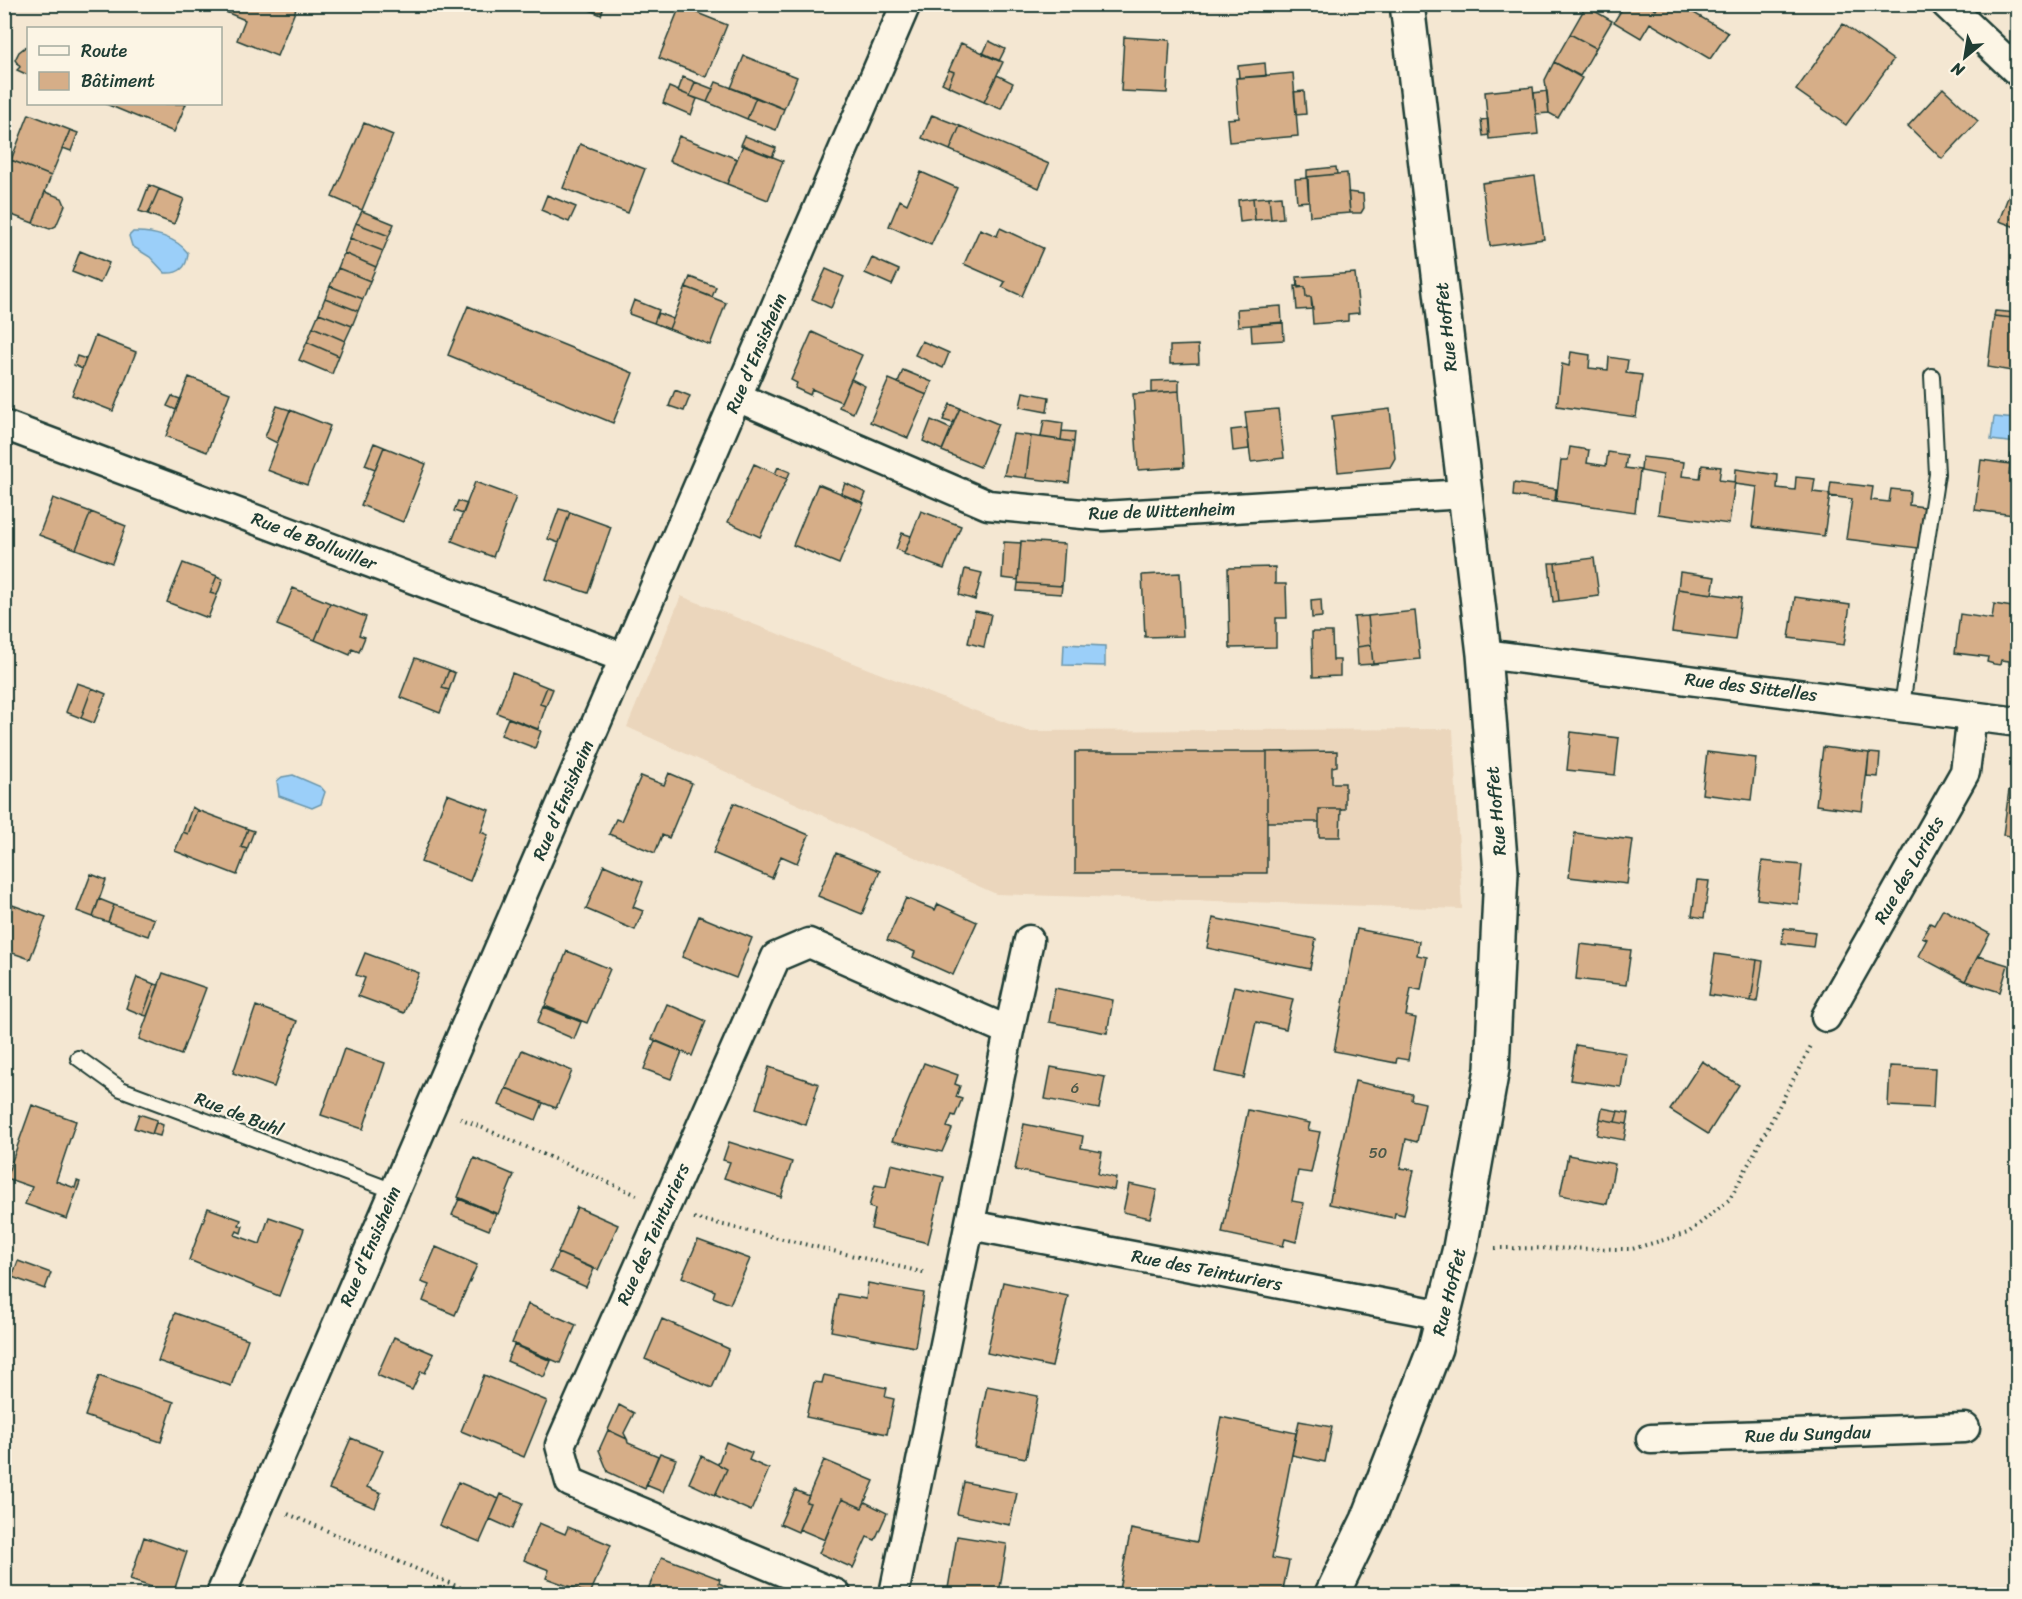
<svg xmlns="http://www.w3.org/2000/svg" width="2022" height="1599" font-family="Sriracha,sans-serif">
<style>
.built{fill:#ebd6bc}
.water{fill:#9bcff9;stroke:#6995aa;stroke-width:1.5}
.building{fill:#d6ae88;stroke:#1f3d34;stroke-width:1.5}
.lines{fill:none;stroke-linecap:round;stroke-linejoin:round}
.lane-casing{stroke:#1f3d34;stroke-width:18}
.street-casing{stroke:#1f3d34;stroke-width:33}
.secondary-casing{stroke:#1f3d34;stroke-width:38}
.path{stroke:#1f3d34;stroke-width:4;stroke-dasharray:1.5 4.5;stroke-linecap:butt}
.lane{stroke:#fcf5e5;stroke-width:14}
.street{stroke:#fcf5e5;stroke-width:28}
.secondary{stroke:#fcf5e5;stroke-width:33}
.labels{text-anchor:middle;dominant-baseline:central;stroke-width:4.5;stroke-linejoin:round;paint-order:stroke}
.number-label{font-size:15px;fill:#4d5949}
.street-label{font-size:18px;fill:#1f3d34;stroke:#fcf5e5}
</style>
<rect width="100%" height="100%" fill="#f4e7d2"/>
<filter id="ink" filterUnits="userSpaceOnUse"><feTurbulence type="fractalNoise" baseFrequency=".0167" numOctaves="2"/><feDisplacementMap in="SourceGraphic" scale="12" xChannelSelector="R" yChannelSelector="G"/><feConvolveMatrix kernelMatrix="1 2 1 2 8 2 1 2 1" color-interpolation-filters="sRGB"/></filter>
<g filter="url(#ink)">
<!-- built -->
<path class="built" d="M681,596l346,135 426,-2 9,180 -466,-15 -369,-167z"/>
<!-- water -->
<path class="water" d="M133,232c18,-1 43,5 55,21 -1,15 -9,21 -23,20l-15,-16 -18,-11 -3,-10z
M1994,417l23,2v24l-26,-3z
M1064,644l41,2v20l-42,-1z
M293,775l28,12 4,5 -4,12 -9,4 -33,-12 -2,-15 5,-4z"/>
<!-- building -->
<path class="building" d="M224,4h74l-21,52 -40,-16 8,-20 -24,-10z
M576,4h29l-4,11z
M1625,4h20l11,6 3,-6h30l-2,5 41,24 -18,26 -60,-36 -9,15 -27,-16z
M680,6l47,19 -21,52 -47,-19z
M1586,6l26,15 -16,27 -26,-14z
M1843,24l50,36 -47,65 -50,-35z
M1570,34l26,14 -16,28 -26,-14z
M1124,37l46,3 -3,53 -46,-2z
M989,41l16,8 -6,12 -16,-7z
M961,43l42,19 -19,40 -36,-16 6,-14 -5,-2z
M28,45v30l-11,-5 3,-3 -5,-7 4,-8z
M744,56l53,21 -13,32 -53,-21z
M1554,62l28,16 -24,40 -9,-5 -4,-33z
M1265,63l1,13 -27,2 -1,-12z
M949,70l5,2 -6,14 -6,-3z
M1293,73l5,63 -69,6 -2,-23 12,-1 -3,-40z
M997,75l16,8 -12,26 -17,-7z
M683,77l12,5 -5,14 -12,-5z
M695,82l18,7 -6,13 -17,-6z
M716,82l40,15 -9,22 -40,-17z
M669,87l28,12 -6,16 -28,-12z
M1533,87l5,47 -49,5 -4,-47z
M1943,88l35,33 -36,38 -34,-33z
M1304,91l2,23 -10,1 -2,-23z
M1547,91l2,22 -13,1 -2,-21z
M756,97l28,12 -8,21 -29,-11z
M106,104h80l-12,28z
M29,114l41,16 -19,46 -40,-16z
M932,115l28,11 -10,24 -28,-12z
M1488,119l1,16 -6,1 -2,-16z
M364,123l29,12 -31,75 -30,-13z
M960,126l89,38 -10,24 -89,-38z
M70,130l8,3 -7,18 -8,-3z
M679,136l58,23 -10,25 -58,-23z
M745,136l31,12 -4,9 -31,-12z
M580,144l65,25 -17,44 -65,-25z
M743,145l40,16 -15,39 -41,-16z
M11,160l40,16 -18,47 -29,-11v-36z
M1336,167l1,7 -30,3v-7z
M921,172l36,16 -26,57 -42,-19 11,-26 7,4z
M1347,173l3,40 -40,3 -3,-39z
M2017,173h1v55l-19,-7z
M1535,176l9,63 -54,7 -8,-63z
M1308,178l1,23 -12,1 -2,-23z
M149,185l10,4 -11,25 -9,-3z
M159,189l25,10 -10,25 -26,-10z
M45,192l17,6 3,7 -9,21 -6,3 -17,-6z
M1348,192l15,2 1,14 -3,5h-11z
M547,195l29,12 -7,15 -28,-12z
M1281,196l2,22 -12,1 -2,-22z
M1269,197l2,22 -16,1 -2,-22z
M1253,198l2,22 -15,2 -2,-22z
M362,211l32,13 -5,12 -33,-13z
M356,223l33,13 -6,15 -33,-13z
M1000,228l43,20 -21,48 -20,-9 3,-5 -41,-18 16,-35 17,7z
M350,238l33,13 -7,16 -32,-14z
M80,251l29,12 -9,20 -28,-11z
M344,253l32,14 -6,14 -32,-13z
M872,258l27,12 -7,15 -27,-12z
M338,268l32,13 -7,18 -33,-13z
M826,269l18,8 -13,31 -19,-9z
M1355,273l4,40 -11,1v7l-35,3 -2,-27h-5l-1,-10 -7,1 -1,-11z
M690,277l26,10 -4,10 -26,-10z
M330,286l33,13 -5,12 -33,-13z
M1295,286l10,1 1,10h5l2,12 -16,1z
M686,287l40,16 -16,42 -41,-16z
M325,298l33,13 -6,15 -33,-13z
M634,300l25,10 -5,13 -25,-9z
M468,306l165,67 -20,50 -165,-68z
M1281,306l1,17 -44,3 -1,-17z
M1995,311l23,2v2l-5,3 -19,-2z
M319,313l33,13 -7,15 -32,-14z
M658,313l15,6 -4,10 -15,-6z
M2018,315v57l-30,-5 6,-51 19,2z
M1283,322l1,18 -32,2 -1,-17z
M313,327l32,14 -6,15 -32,-14z
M812,332l50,23 -21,47 -29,-13 -2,6 -15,-7 2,-5 -6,-3z
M95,336l41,16 -23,59 -41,-16z
M922,341l27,12 -6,15 -28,-13z
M307,342l32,14 -7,18 -33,-14z
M1198,345l1,18 -29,1v-18z
M1571,352l19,3 -1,13 19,2 1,-13 19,3 -2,13 16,2 -6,42 -79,-11 5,-42 7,2z
M77,356l9,3 -4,10 -8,-4z
M903,370l29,12 -5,13 -29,-12z
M189,377l41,16 -23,59 -41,-16z
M851,379l14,7 -12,27 -14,-6z
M889,379l38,16 -19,43 -38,-16z
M1179,380v11l-27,2v-12z
M675,390l15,6 -6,15 -15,-5z
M1179,391l5,76 -46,3 -5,-76z
M1023,392l26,5 -2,15 -27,-5z
M172,396l8,3 -4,11 -9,-4z
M950,404l10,4 -7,15 -10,-3z
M277,406l13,4 -13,33 -12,-6z
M960,408l38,16 -18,43 -38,-16z
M1278,409l6,49 -33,4 -6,-50z
M1390,409l5,49 -5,9 -52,5 -6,-56z
M290,410l40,16 -23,59 -40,-15z
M931,420l20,9 -9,21 -19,-9z
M1044,420l19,3 -2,17 -20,-3z
M1247,428l2,21 -16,2 -2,-21z
M1062,431l13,1 -1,10 -13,-2z
M1013,434l18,2 -5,42 -22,-3z
M1031,436l43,6 -5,41 -43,-5z
M374,443l10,4 -9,22 -10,-4z
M384,447l42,17 -23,58 -42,-17z
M1570,447l19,3 -2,13 13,2 6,1 2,-14 19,3 -2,13 15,2 -5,42 -79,-11 5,-41h7z
M2011,454l7,1v21l-9,-1z
M1642,457l42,5 -2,14 18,2 2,-13 19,2 -2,13 16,2 -6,42 -71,-10 5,-39 -22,-4z
M1981,460l29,4 -1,11 9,1v43l-4,-4 -39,-5z
M754,464l33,15 -27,58 -32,-15z
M778,467l12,5 -3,7 -12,-5z
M1736,469l42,6 -1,13 18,2 1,-13 19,2 -2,13 17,2 -6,42 -72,-9 5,-40 -22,-3z
M475,482l41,15 -23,60 -41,-16z
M1831,482l42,5 -2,13 18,2 2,-13 19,2 -1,14 15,2 -6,41 -72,-9 6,-40 -23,-3z
M845,483l21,10 -4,10 -21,-9z
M1514,483l42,6 -1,12 -42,-5z
M818,484l46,19 -25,61 -46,-19z
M53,498l38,14 -15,37 -37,-14z
M458,501l9,3 -4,10 -9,-3z
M559,509l11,3 -11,31 -11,-4z
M921,511l40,15 -17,43 -40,-15z
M91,512l35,14 -14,37 -36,-14z
M570,512l41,15 -23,66 -42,-14z
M902,533l9,3 -7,17 -8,-4z
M1021,541l44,3 -3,42 -44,-3z
M1004,542l17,1 -3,37 -16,-2z
M1594,558l5,38 -40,5 -4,-38z
M183,563l34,13 -7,17 7,2 -9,23 -41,-16z
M1549,563h6l4,38 -6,1z
M1275,567v17h11l1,34h-11v29l-46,1 -2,-80z
M965,569l17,4 -7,27 -16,-5z
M1680,572l35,5 -3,17 -34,-5z
M1180,573l3,63 -38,1 -3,-62z
M217,576l6,3 -6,16 -7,-2z
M1018,583l44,3 -1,8 -44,-3z
M293,588l37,15 -15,37 -38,-15z
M1678,589l63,9 -6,42 -63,-8z
M1795,597l55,8 -6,40 -55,-7z
M1321,599l1,18 -10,1 -1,-18z
M330,603l36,14 -7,18 6,2 -6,15 -7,-3 -2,6 -35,-15z
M1994,604l24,4v59l-9,-1v-5l-8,-1 -1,5 -6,-1 -7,-2 1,-5 -33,-4 5,-39 32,5z
M975,611l16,3 -7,33 -16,-4z
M1415,611l5,48 -47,5 -5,-48z
M1368,616l3,29 -14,2 -3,-30z
M1312,632h20l1,28h7v16l-27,1z
M1371,645l2,19 -15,1 -1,-18z
M415,658l34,12 -7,18 7,2 -9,23 -40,-16z
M449,670l6,3 -6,17 -7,-2z
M512,673l35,14 -7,17 6,2 -8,23 -41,-16z
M77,683l15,5 -11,30 -15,-6z
M547,687l6,2 -7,17 -6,-2z
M92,688l14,6 -12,29 -13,-5z
M508,718l33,13 -6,17 -34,-13z
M1571,732l48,6 -4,37 -48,-5z
M1823,747l46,6 -7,58 -46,-6z
M1337,751v15l-5,1v16h13v26h-26v13h-52v-70z
M1075,752h192v121h-192z
M1707,752l49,6 -5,42 -49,-6z
M1869,753l11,1 -2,23 -11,-1z
M669,773l23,10 -23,55 -7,-3 -7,18 -46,-19 7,-15 5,2 20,-45 23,9z
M2009,790l9,1v46l-15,-2z
M447,794l42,16 -8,22 7,3 -18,46 -49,-19z
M734,803l75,32 -12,28 -16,-7 -9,22 -59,-25z
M192,807l5,3 -9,24 -5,-2z
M1319,809h22l-1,28h-21z
M197,810l51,19 -7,18 6,2 -10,26 -62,-24 8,-19 5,2z
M248,829l6,2 -7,18 -6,-2z
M1575,833l58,7 -6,44 -58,-7z
M836,853l44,18 -18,43 -44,-18z
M1762,861l40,4 -4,39 -41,-5z
M604,865l39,17 -10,25 10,4 -8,19 -49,-21z
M91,874l15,6 -13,37 -16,-6z
M1697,880l12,1 -5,37 -12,-2z
M906,898l29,12 3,-6 39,18 -24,53 -40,-18 2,-5 -28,-12z
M99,899l15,6 -6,17 -15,-5z
M4,902l42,15 -16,42 -26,-9z
M114,905l40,14 -6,17 -40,-14z
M1943,909l47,25 -25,47 -47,-25 9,-17 -5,-2 8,-14 4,2z
M699,916l53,22 -16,40 -54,-21z
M1213,918l103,21 -6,30 -103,-21z
M1784,928l31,4 -2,15 -31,-4z
M1357,929l62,12 -2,14 10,2 -6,33 -10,-2 -5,28 10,2 -8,42 -11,-2 -1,5 -62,-12z
M1580,944l51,6 -5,35 -50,-6z
M567,951l43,18 -23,54 -42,-17z
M365,953l54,20 -15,40 -46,-17 7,-18 -9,-3z
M1715,954l42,6 -6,41 -42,-6z
M1978,956l30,9 -8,27 -35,-11z
M1757,960l6,1 -6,41 -6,-1z
M163,973l43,15 -25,67 -42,-16z
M137,977l17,7 -11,31 -17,-7z
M154,984l5,1 -12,31 -4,-1z
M1234,986l59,13 -7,30 -30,-7 -12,56 -29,-6z
M1055,988l58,12 -6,33 -58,-11z
M667,1004l39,17 -14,35 -40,-17z
M256,1006l41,15 -23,66 -41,-14z
M544,1007l37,15 -7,17 -37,-16z
M655,1041l27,11 -11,27 -27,-10z
M1576,1045l50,8 -5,34 -51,-7z
M344,1049l41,14 -22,66 -42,-14z
M522,1050l50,21 -16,37 -50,-20z
M1702,1061l37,24 -31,49 -38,-24z
M924,1063l34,12 -3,9 5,2 -4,11 6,2 -7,17 -3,-1 -5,12 5,2 -10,23 -50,-11z
M1890,1066l45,2 -2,40 -45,-2z
M769,1067l50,17 -13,41 -50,-17z
M1051,1067l54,10 -6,32 -54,-10z
M1355,1081l57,13 -1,6 14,3 -8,39 -11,-3 -6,29 14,2 -10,45 -9,-2 -1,5 -65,-14z
M506,1088l37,15 -7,17 -37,-15z
M32,1105l44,16 -20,60 19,7 2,-7 3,1 -13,37 -42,-15 7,-17 -26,-9z
M1602,1108l16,3 -3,11 -15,-3z
M1248,1110l62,13 -2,7 12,2 -9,41 -13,-2 -6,30 12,2 -8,39 -11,-3 -2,7 -61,-13z
M1618,1111l11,2 -2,11 -12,-2z
M139,1114l18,6 -5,14 -18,-6z
M1600,1119l27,5 -3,16 -27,-5z
M156,1122l7,3 -3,11 -8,-2z
M1024,1124l59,12 -2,12 21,4 -4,22 18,4 -2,12 -99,-20z
M729,1142l63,20 -11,35 -57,-19 6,-16 -7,-2z
M1568,1155l47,9 -8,40 -47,-9z
M474,1158l40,17 -16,39 -40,-17z
M891,1164l53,13 -16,66 -57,-14 4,-20 -6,-2 6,-22 11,2z
M1129,1184l28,6 -7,28 -27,-6z
M459,1199l37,15 -7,16 -37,-15z
M577,1207l41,18 -20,45 -40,-17z
M208,1208l33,12 -2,5 4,1 -2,7 -4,-2 -2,4 25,9 9,-27 35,12 -25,67 -90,-36z
M698,1240l52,19 -20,45 -17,-7 2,-6 -33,-14z
M436,1247l41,18 -22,50 -32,-14 6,-16 -8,-3z
M558,1253l36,16 -8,18 -36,-16z
M18,1261l33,12 -6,16 -33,-12z
M1003,1282l65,14 -16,71 -65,-14z
M868,1283l56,10 -9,54 -84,-16 7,-37 28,5z
M528,1304l48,21 -16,38 -48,-20z
M175,1313l73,26 -17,47 -73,-25z
M662,1319l67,30 -17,39 -67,-29z
M394,1337l40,17 -9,19 -4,-2 -9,19 -35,-15z
M514,1345l37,16 -7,16 -37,-16z
M484,1375l63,26 -23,56 -63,-26z
M824,1375l63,13 -2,9 9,2 -7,35 -81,-17 8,-35 8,1z
M99,1376l75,26 -13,40 -76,-26z
M987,1386l51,10 -12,62 -51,-10z
M619,1405l15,8 -10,20 3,6 -19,-9z
M1221,1417l75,16 -24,125 17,3 -7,33h-164l13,-65 66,13z
M1299,1421l33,6 -7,35 -33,-7z
M608,1430l19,9 1,4 30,13 -13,33 -37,-17 -9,-22z
M351,1438l32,13 -16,36 14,6 -6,15 -46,-19z
M726,1442l26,11 -3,7 20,9 -18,42 -36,-16 12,-26 -9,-5z
M660,1453l16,6 -13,33 -17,-7z
M701,1456l26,13 -12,26 -26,-12z
M824,1460l50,21 -12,27 -20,-9 -17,41 -26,-11 11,-26 -4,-1z
M458,1482l41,17 -19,43 -41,-17z
M964,1482l53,11 -7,32 -53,-11z
M795,1490l14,6 -3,6 4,1 -12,29 -18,-8z
M501,1494l22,9 -11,26 -22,-10z
M842,1499l20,9 3,-6 22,11 -12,27 -8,-3 -14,31 -34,-15z
M539,1523l26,11 3,-7 43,18 -21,49 -44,-16 3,-8 -25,-10z
M957,1536l50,8 -8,50h-52z
M144,1537l43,15 -14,42 -43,-14z
M662,1557l58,22 -1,4 23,11h-96z"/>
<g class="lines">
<!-- lane casing -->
<g class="lane-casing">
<path id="lane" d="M1902,705l35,-231 -5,-98
M78,1058l43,31 273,102"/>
</g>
<!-- street casing -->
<g class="street-casing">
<path id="street" d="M1946,4l72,68
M737,397l251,108 115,11 362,-22
M4,425l620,233
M1484,654l534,68
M1826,1017l139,-245 7,-56
M1009,1031l20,-91
M970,1225l474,90
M1651,1439l314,-11
M221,1594l685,-1590
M836,1594l-266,-112 -10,-37 216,-488 33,-14 200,88 -115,563"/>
</g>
<!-- secondary casing -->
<g class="secondary-casing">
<path id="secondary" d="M1332,1594l36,-74 67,-172 25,-100 32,-179 9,-197 -17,-218 -77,-650"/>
</g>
<!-- path -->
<path class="path" d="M460,1118l177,77
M694,1218l232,55
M1495,1248l137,1 56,-16 42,-34 82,-155
M288,1514l187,80"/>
<!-- lane -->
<use href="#lane" class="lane"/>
<!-- street -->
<use href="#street" class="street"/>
<!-- secondary -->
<use href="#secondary" class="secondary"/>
</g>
</g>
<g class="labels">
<!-- number labels -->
<g class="number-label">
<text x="1075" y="1088">6</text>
<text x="1378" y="1153">50</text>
</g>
<!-- street labels -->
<g class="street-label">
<text transform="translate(1446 327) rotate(-96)">Rue Hoffet</text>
<text transform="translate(756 353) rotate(-67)">Rue d'Ensisheim</text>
<text transform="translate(1162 511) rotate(-2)">Rue de Wittenheim</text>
<text transform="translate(314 541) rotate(21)">Rue de Bollwiller</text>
<text transform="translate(1751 687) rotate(7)">Rue des Sittelles</text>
<text transform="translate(563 800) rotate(-67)">Rue d'Ensisheim</text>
<text transform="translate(1496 811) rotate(-95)">Rue Hoffet</text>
<text transform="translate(1909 870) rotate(-60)">Rue des Loriots</text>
<text transform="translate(239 1114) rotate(21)">Rue de Buhl</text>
<text transform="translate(653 1234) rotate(-66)">Rue des Teinturiers</text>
<text transform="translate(370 1246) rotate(-67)">Rue d'Ensisheim</text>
<text transform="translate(1207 1270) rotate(11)">Rue des Teinturiers</text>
<text transform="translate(1449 1292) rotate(-76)">Rue Hoffet</text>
<text transform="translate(1808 1434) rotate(-2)">Rue du Sungdau</text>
</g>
</g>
<!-- margin -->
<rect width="2022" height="1599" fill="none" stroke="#fcf5e5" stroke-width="24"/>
<rect x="12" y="12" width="1998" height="1575" fill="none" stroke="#1f3d34" stroke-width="2" filter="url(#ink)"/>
<!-- legend -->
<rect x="27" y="27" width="195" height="78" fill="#fcf5e5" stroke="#a4ab9e" stroke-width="1.5"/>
<rect x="39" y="46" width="30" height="9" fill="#fcf5e5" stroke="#a4ab9e" stroke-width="1.5"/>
<text x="81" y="57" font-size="18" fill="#1f3d34">Route</text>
<rect x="39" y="72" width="30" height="18" fill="#d6ae88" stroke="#a4ab9e" stroke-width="1.5"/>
<text x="81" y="87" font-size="18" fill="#1f3d34">Bâtiment</text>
<!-- north arrow -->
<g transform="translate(1965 57) rotate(210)" stroke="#fcf5e5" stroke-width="4.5" paint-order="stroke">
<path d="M0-4.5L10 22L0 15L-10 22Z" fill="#1f3d34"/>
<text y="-9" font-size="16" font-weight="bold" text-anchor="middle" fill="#1f3d34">N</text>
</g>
</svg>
